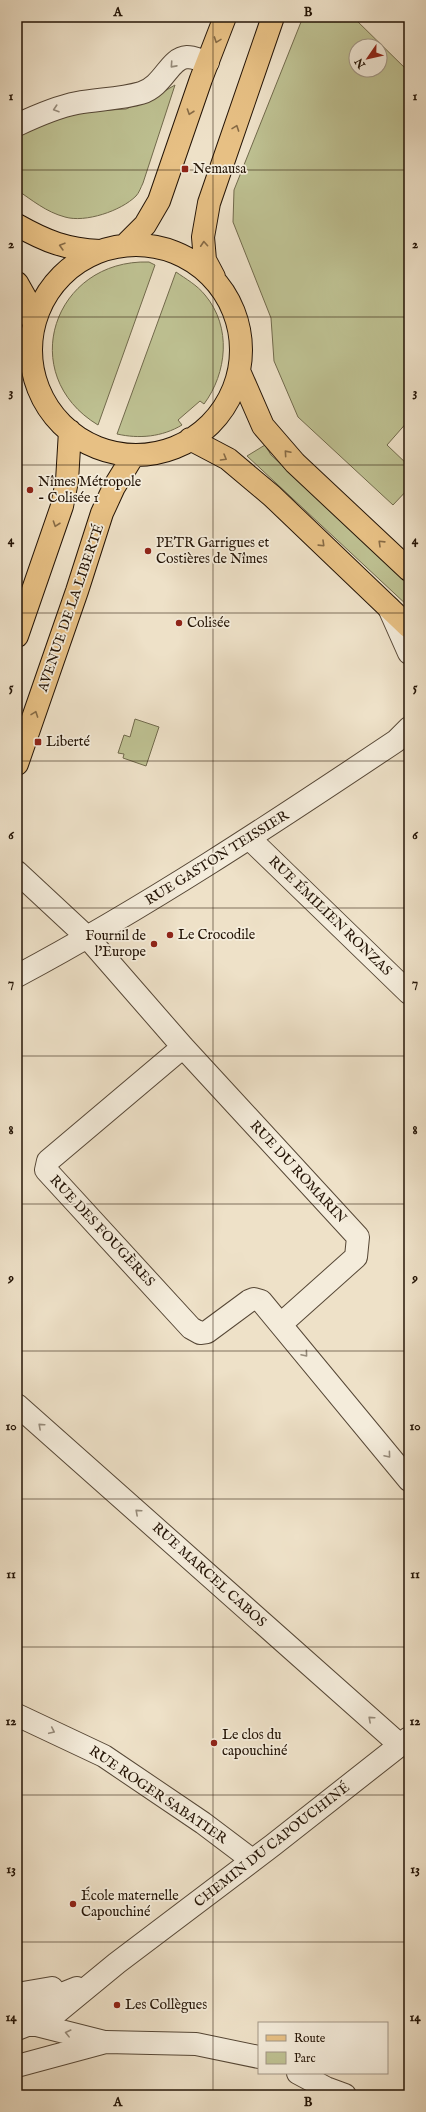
<svg xmlns="http://www.w3.org/2000/svg" width="426" height="2112" font-family="'IM FELL English',serif">
<style>
.green{fill:#bec192;stroke:#716a4c;fill-rule:evenodd}
.lines{fill:none;stroke-linecap:round;stroke-linejoin:round}
.minor-casing{stroke:#564736;stroke-width:24}
.major-casing{stroke:#241406;stroke-width:24}
.minor{stroke:#f4ecdb;stroke-width:22}
.major{stroke:#e7c084;stroke-width:22}
.oneway{stroke:#866a45}
.oneway2{stroke:#968b7b}
.grid{fill:none;stroke:#241406;stroke-width:1;stroke-opacity:0.55}
.poi-dot{fill:#8f2418;stroke:#f4ecdb;stroke-width:1.5}
.labels{text-anchor:middle;dominant-baseline:central;stroke-width:3.5;stroke-linejoin:round;paint-order:stroke}
.poi-label{font-size:14px;fill:#241406;stroke:#f4ecdb;text-anchor:start}
.street-label{font-size:14px;fill:#241406;stroke:#f4ecdb}
.neatline{fill:none;stroke:#241406;stroke-width:1.5}
.grid-label{font-size:13px;text-anchor:middle;font-weight:bold;fill:#241406}
</style>
<rect width="100%" height="100%" fill="#eee1c8"/>
<filter id="stains"><feTurbulence type="fractalNoise" baseFrequency=".005" numOctaves="4"/><feColorMatrix values="0 0 0 0 .2 0 0 0 0 .09 0 0 0 0 .02 0 0 0 .5 -.17"/></filter>
<radialGradient id="worn" r=".72"><stop offset=".6" stop-color="#630" stop-opacity="0"/><stop offset="1" stop-color="#630" stop-opacity=".3"/></radialGradient>
<!-- green -->
<path class="green" d="M303,17h50l56,55v348l-22,25 22,21v22l-16,17 -95,-88 -24,-56 -3,-43 -38,-96 1,-32zM356,46h24v24h-24z
M175,85l-32,98c-2,4 -4,10 -7,13 -15,15 -51,27 -71,21 -19,-5 -33,-17 -48,-27v-54l64,-27 13,2 32,-2 30,-13z
M149,262l6,3 -57,160c-83,-50 -45,-166 51,-163z
M176,272c10,7 21,13 29,23 27,32 22,78 -1,109l-4,-3 -22,19 4,5c-20,12 -43,14 -65,9z
M265,445l6,10 138,129v23l-162,-151z
M135,719l24,8 -13,39 -23,-8 1,-4 -6,-1 6,-18 6,2z"/>
<g class="lines">
<!-- minor casing -->
<g class="minor-casing">
<path id="minor" d="M17,125c19,-9 39,-18 60,-22 21,-4 43,-4 64,-10 23,-7 28,-35 46,-36 7,0 15,4 21,5
M389,608l20,45
M250,839l159,154
M17,872l71,66 95,109 175,190 -2,20 -75,67
M17,976c131,-70 255,-152 379,-235l13,-13
M183,1047l-135,114 -2,9 145,158 9,5 7,-1 42,-31 5,-2 7,2 148,179
M17,1405l383,340
M17,1715l87,41 99,67 49,37
M17,1994l35,-6
M17,2016l15,-10 45,-18
M29,2023l75,19
M17,2029l38,-15 62,-51 156,-118 136,-107
M17,2066l89,-24 90,2 63,13
M298,2073l28,15 19,7"/>
</g>
<!-- major casing -->
<g class="major-casing">
<path id="major" d="M17,225c30,17 49,24 83,26
M125,245l20,-20 14,-24 42,-122 24,-62
M31 350a105 105 0 1 1 210 0a105 105 0 1 1-210 0Z
M214,277l-9,-17 -2,-23 6,-34 64,-186
M17,283l9,16 8,26
M239,371l24,55 32,37 114,107
M190,439l38,20 44,37 137,131
M17,636l45,-130 5,-25 3,-50
M17,764l60,-173 25,-78 12,-26 19,-31"/>
</g>
<!-- minor -->
<use href="#minor" class="minor"/>
<!-- major -->
<use href="#major" class="major"/>
</g>
<!-- one-way arrows -->
<defs><path id="oneway-chevron" d="M-2-3.5L2.5 0L-2 3.5" fill="none" stroke-width="1.6" stroke-linecap="round" stroke-linejoin="round"/></defs>
<g class="oneway">
<use href="#oneway-chevron" transform="translate(217 40) rotate(110)"/>
<use href="#oneway-chevron" transform="translate(190 112) rotate(109)"/>
<use href="#oneway-chevron" transform="translate(236 128) rotate(-70)"/>
<use href="#oneway-chevron" transform="translate(204 244) rotate(-94)"/>
<use href="#oneway-chevron" transform="translate(62 246) rotate(-164)"/>
<use href="#oneway-chevron" transform="translate(287 453) rotate(-131)"/>
<use href="#oneway-chevron" transform="translate(224 458) rotate(30)"/>
<use href="#oneway-chevron" transform="translate(56 524) rotate(109)"/>
<use href="#oneway-chevron" transform="translate(381 543) rotate(-136)"/>
<use href="#oneway-chevron" transform="translate(322 544) rotate(44)"/>
<use href="#oneway-chevron" transform="translate(35 714) rotate(-70)"/>
</g>
<g class="oneway2">
<use href="#oneway-chevron" transform="translate(173 65) rotate(132)"/>
<use href="#oneway-chevron" transform="translate(56 109) rotate(162)"/>
<use href="#oneway-chevron" transform="translate(305 1354) rotate(50)"/>
<use href="#oneway-chevron" transform="translate(41 1426) rotate(-138)"/>
<use href="#oneway-chevron" transform="translate(388 1455) rotate(50)"/>
<use href="#oneway-chevron" transform="translate(138 1512) rotate(-138)"/>
<use href="#oneway-chevron" transform="translate(371 1719) rotate(-138)"/>
<use href="#oneway-chevron" transform="translate(52 1731) rotate(25)"/>
<use href="#oneway-chevron" transform="translate(68 2033) rotate(-166)"/>
</g>
<!-- grid -->
<path class="grid" d="M213,17v2078M17,170h392M17,317h392M17,465h392M17,613h392M17,761h392M17,908h392M17,1056h392M17,1204h392M17,1351h392M17,1499h392M17,1647h392M17,1795h392M17,1942h392"/>
<!-- markers -->
<g class="poi-dot">
<rect x="181" y="165" width="8" height="8" rx="2"/>
<circle cx="30" cy="490" r="4"/>
<circle cx="148" cy="551" r="4"/>
<circle cx="179" cy="623" r="4"/>
<rect x="34" y="738" width="8" height="8" rx="2"/>
<circle cx="170" cy="935" r="4"/>
<circle cx="154" cy="944" r="4"/>
<circle cx="214" cy="1743" r="4"/>
<circle cx="73" cy="1904" r="4"/>
<circle cx="117" cy="2005" r="4"/>
</g>
<g class="labels">
<!-- poi labels -->
<g class="poi-label">
<text x="193" y="169">Nemausa</text>
<text x="38" y="482">Nîmes Métropole<tspan x="38" dy="16">- Colisée 1</tspan></text>
<text x="156" y="543">PETR Garrigues et<tspan x="156" dy="16">Costières de Nîmes</tspan></text>
<text x="187" y="623">Colisée</text>
<text x="46" y="742">Liberté</text>
<text x="178" y="935">Le Crocodile</text>
<text x="146" y="936" text-anchor="end">Fournil de<tspan x="146" dy="16">l'Europe</tspan></text>
<text x="222" y="1735">Le clos du<tspan x="222" dy="16">capouchiné</tspan></text>
<text x="81" y="1896">École maternelle<tspan x="81" dy="16">Capouchiné</tspan></text>
<text x="125" y="2005">Les Collègues</text>
</g>
<!-- street labels -->
<g class="street-label">
<text transform="translate(71 608) rotate(-71)">AVENUE DE LA LIBERTÉ</text>
<text transform="translate(217 858) rotate(-32)">RUE GASTON TEISSIER</text>
<text transform="translate(330 916) rotate(44)">RUE ÉMILIEN RONZAS</text>
<text transform="translate(298 1172) rotate(47)">RUE DU ROMARIN</text>
<text transform="translate(102 1231) rotate(47)">RUE DES FOUGÈRES</text>
<text transform="translate(209 1575) rotate(42)">RUE MARCEL CABOS</text>
<text transform="translate(158 1795) rotate(34)">RUE ROGER SABATIER</text>
<text transform="translate(272 1845) rotate(-38)">CHEMIN DU CAPOUCHINÉ</text>
</g>
</g>
<!-- margin -->
<rect width="426" height="2112" fill="none" stroke="#eee1c8" stroke-width="44"/>
<!-- legend -->
<rect x="258" y="2022" width="130" height="52" fill="#f4ecdb" stroke="#a19686"/>
<rect x="266" y="2035" width="20" height="6" fill="#e7c084" stroke="#a19686"/>
<text x="294" y="2042" font-size="12" fill="#241406">Route</text>
<rect x="266" y="2052" width="20" height="12" fill="#bec192" stroke="#a19686"/>
<text x="294" y="2062" font-size="12" fill="#241406">Parc</text>
<!-- north arrow -->
<g transform="translate(368 58) rotate(236)"><circle r="19" fill="#f4ecdb" stroke="#a19686"/>
<path d="M0-3L7 15L0 10L-7 15Z" fill="#8f2418"/>
<text y="-6" font-size="11" font-weight="bold" text-anchor="middle" fill="#241406">N</text>
</g>
<rect x="22" y="22" width="382" height="2068" class="neatline"/>
<g class="grid-label">
<text x="118" y="16">A</text>
<text x="308" y="16">B</text>
<text x="11" y="100">1</text>
<text x="415" y="100">1</text>
<text x="11" y="248">2</text>
<text x="415" y="248">2</text>
<text x="11" y="396">3</text>
<text x="415" y="396">3</text>
<text x="11" y="544">4</text>
<text x="415" y="544">4</text>
<text x="11" y="691">5</text>
<text x="415" y="691">5</text>
<text x="11" y="839">6</text>
<text x="415" y="839">6</text>
<text x="11" y="987">7</text>
<text x="415" y="987">7</text>
<text x="11" y="1134">8</text>
<text x="415" y="1134">8</text>
<text x="11" y="1282">9</text>
<text x="415" y="1282">9</text>
<text x="11" y="1430">10</text>
<text x="415" y="1430">10</text>
<text x="11" y="1578">11</text>
<text x="415" y="1578">11</text>
<text x="11" y="1725">12</text>
<text x="415" y="1725">12</text>
<text x="11" y="1873">13</text>
<text x="415" y="1873">13</text>
<text x="11" y="2021">14</text>
<text x="415" y="2021">14</text>
<text x="118" y="2106">A</text>
<text x="308" y="2106">B</text>
</g>
<rect width="100%" height="100%" filter="url(#stains)"/>
<rect width="100%" height="100%" fill="url(#worn)"/>
</svg>
